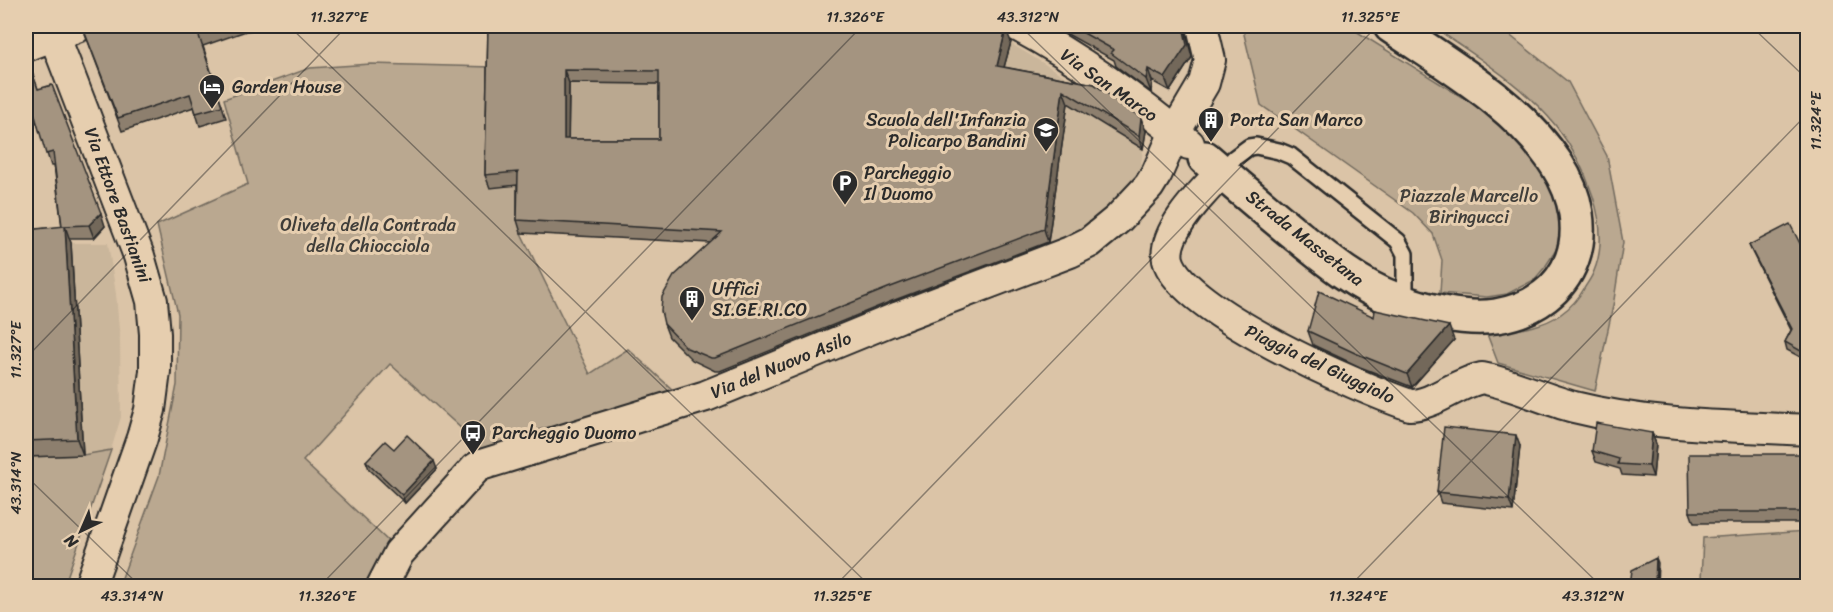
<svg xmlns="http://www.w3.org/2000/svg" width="1833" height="612" font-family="Sriracha,sans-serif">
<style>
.built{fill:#cab69b}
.green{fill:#baa890;stroke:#726a5e;stroke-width:1.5}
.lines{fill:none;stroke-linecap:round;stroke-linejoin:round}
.lane-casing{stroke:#2b2b2b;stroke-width:20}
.street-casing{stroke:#2b2b2b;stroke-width:34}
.secondary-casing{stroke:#2b2b2b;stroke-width:38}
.lane{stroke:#e6ceaf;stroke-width:15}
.street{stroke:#e6ceaf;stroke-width:30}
.secondary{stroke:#e6ceaf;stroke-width:33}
.wall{fill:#8d7f6e;stroke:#2b2b2b;stroke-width:1.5;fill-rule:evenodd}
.shaded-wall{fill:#73685a;stroke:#2b2b2b;stroke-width:1.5}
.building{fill:#a49480;stroke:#2b2b2b;stroke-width:1.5;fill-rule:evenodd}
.ticks{fill:none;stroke:#2b2b2b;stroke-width:1.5;stroke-opacity:0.45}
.labels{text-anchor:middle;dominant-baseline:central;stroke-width:6;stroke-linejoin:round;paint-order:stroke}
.street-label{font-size:18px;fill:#2b2b2b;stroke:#e6ceaf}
.poi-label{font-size:18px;fill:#2b2b2b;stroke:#e6ceaf;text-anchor:start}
.park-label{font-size:18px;fill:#403e3a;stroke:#e6ceaf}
.neatline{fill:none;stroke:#2b2b2b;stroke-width:2}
.ticks-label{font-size:15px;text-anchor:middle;fill:#2b2b2b}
</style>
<rect width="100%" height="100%" fill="#dbc4a7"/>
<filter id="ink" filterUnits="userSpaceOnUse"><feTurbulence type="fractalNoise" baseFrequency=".0167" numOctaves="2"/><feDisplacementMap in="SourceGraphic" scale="12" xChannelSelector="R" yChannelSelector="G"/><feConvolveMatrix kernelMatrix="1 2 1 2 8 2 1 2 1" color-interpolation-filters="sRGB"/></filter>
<g filter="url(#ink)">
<!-- built -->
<path class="built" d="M1010,43l136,83 -7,54 -58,57 -124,46 -9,-161 42,1z
M71,243h37l8,51 4,47 1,76 -10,33 -28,5 -57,-208z"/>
<!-- green -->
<path class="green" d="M1242,26h106l133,83 27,23 27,25 16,28 8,25 1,21 -4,19 -11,17 -11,13 -27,14 -20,3 -47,-4 2,-33 -9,-26 -20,-21 -152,-108z
M1432,26h63l12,7 61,49 39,74 16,86 -10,64 -18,85 -97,-28 -11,-29c24,-4 53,-5 74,-20 10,-7 18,-16 24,-27 3,-5 7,-10 9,-16 19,-45 -10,-109 -38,-145 -33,-41 -81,-71 -124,-100z
M371,64l121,3 -2,120 32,-2 -1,48 69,141 38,-25 46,42 -196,63 -4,-14 -84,-76 -87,97 86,81 -22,44h-248l40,-110 18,-91 1,-71 -21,-89 91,-41 -24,-85 86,-31z
M569,83l95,1 -1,82h-95z
M111,450l-47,136h-38v-129l57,-2z
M1807,531v55h-143l14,-4 23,-2 2,-42z"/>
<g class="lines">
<!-- lane casing -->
<g class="lane-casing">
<path id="lane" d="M1221,173l13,-15 15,-11 7,-1 23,5 12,5 107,85 7,13v49"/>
</g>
<!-- street casing -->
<g class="street-casing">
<path id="street" d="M1018,26c61,33 118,73 171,118
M54,35l85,221 13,45 3,33v37l-5,39 -8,28 -52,148
M26,46l53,-20
M1221,173c-17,18 -59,58 -53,87 13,50 193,129 242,145 24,0 46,-22 72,-27 32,6 61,21 92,29 76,19 156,19 234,23
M382,586l17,-33 76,-84 6,-4 225,-69 193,-79 171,-65 20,-10 28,-23 31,-33 8,-13 18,-41 29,-49 6,-23 -8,-34"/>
</g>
<!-- secondary casing -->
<g class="secondary-casing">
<path id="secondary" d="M1205,158c28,24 56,48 84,71 32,26 65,55 105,70 29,11 71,22 102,17 80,-13 102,-87 61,-151 -38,-60 -109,-100 -166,-139"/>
</g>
<!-- lane -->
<use href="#lane" class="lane"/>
<!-- street -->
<use href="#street" class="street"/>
<!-- secondary -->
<use href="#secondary" class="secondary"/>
</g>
<!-- wall -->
<path class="wall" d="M86,26h196l-36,5 -43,15 23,72 -26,8 -6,-19 -72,24 -39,-103z
M488,26l523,16 -7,25 90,17 52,47 -3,18 -75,-46 -20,139 -156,59 -172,70h-5l-23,-11 -23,-23 -5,-13 46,-81 -189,-10 -4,-13v-35l-27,3 -5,-13zM569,83l90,1v55h-91z
M1053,26h132v4l7,27 -22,34 -18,-10 -1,11 -35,-26 -2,-6z
M26,55l12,34 67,137 -11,12h-25l2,5 12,212 -57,2v-227l36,-3 -8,-61h-3l-14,-44 -11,4z
M1749,245l59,14v102l-21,-11 -2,-8 6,-12 -39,-78z
M1374,317l80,23 -42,47 -52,-20 -47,-22 -5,-14z
M1652,433l4,11 -3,33 -31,-2 -2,-6 -24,-7 -4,-11z
M1520,446l-7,65 -72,-8 -4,-11z
M394,449l43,20 -32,34 -36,-34 -3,-8z
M1808,454v69h-114l-4,-11z"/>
<!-- shaded-wall -->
<path class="shaded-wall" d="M1183,26h2v4l7,27 -22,34 -5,-13z
M1006,29l5,13 -10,36 -4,-12z
M1148,69l4,12 -1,11 -5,-13z
M564,70l5,13 -1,68 -4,-12z
M1063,90l5,13 -20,139 -4,-13z
M1141,118l5,13 -3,18 -4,-13z
M101,213l4,13 -11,12 -5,-13z
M65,226l6,17 12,212 -6,-16z
M1449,326l5,14 -42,47 -5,-13z
M1652,433l4,11 -3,33 -4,-11z
M1516,435l4,11 -7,65 -4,-11z
M434,461l3,8 -32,34 -3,-8z
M1803,489l4,11 1,23 -4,-11z
M1656,558l2,5 -1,23h-1z"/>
<!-- building -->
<path class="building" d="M86,26h135l-23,7 24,73 -26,7 -6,-19 -72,24 -35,-90z
M488,26h514l4,3 -9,37 97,18 47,34 -2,18 -76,-46 -19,139 -156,59 -173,70h-4l-24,-10 -23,-24 -3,-13 1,-14 12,-21 48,-44 -205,-12 1,-48 -33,3zM564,70l95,1v68h-95z
M1071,26h112l4,19 -22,33 -17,-9 -2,10 -35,-26 3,-3z
M26,55l12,34 14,-4 49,128 -12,12 -27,1 -9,-74 -7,2 -13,-45 -7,3z
M1790,224l18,35v96l-23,-13 7,-13 -43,-84z
M65,226l12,213 -51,2v-211z
M1319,291l55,26 1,-7 74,16 -42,48 -52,-21 -47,-22z
M1596,423l56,10 -3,33 -31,-2 1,-5 -27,-8z
M1444,427l72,8 -7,65 -72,-8z
M407,435l27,26 -32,34 -36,-34 19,-20 9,8z
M1689,454h119v35h-5l1,23h-114z
M1656,558l-1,27 -3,1h-22l2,-16z"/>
</g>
<!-- ticks -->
<path class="ticks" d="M289,26l581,560M1020,26l581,560M1751,26l57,54M26,358l321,-332M26,476l114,110M320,586l542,-560M835,586l542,-560M1350,586l458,-473"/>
<!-- icons -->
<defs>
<g id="hotel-pin" transform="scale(1.35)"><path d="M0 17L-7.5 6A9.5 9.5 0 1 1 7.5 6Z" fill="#2b2b2b" stroke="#e6ceaf"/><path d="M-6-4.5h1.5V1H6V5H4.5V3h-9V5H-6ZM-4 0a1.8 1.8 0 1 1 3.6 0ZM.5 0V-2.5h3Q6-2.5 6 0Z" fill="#fff"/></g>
<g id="building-pin" transform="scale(1.35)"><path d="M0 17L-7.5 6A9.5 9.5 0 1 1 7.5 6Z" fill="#2b2b2b" stroke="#e6ceaf"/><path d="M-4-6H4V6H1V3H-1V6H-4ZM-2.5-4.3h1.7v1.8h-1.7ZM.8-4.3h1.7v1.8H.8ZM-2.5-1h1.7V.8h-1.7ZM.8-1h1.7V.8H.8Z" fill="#fff"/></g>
<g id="school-pin" transform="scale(1.35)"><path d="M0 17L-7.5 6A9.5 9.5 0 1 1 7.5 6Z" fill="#2b2b2b" stroke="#e6ceaf"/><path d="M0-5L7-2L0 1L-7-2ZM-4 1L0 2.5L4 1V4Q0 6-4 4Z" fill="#fff"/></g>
<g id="parking-pin" transform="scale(1.35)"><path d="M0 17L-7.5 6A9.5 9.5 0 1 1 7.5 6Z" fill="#2b2b2b" stroke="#e6ceaf"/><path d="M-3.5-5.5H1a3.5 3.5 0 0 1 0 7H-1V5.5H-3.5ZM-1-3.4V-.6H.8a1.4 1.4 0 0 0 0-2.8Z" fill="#fff"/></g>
<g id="bus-pin" transform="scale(1.35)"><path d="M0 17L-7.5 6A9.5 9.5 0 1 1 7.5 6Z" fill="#2b2b2b" stroke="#e6ceaf"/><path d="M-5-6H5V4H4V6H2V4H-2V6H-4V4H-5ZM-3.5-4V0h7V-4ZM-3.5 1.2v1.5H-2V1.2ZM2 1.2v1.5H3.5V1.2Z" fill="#fff"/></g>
</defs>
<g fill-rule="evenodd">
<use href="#hotel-pin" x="212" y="87"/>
<use href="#building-pin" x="1211" y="120"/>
<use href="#school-pin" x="1046" y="130"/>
<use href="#parking-pin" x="845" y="183"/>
<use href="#building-pin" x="692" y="299"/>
<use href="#bus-pin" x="473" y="433"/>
</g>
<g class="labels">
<!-- street labels -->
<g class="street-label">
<text transform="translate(1109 85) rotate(35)">Via San Marco</text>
<text transform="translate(118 205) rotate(70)">Via Ettore Bastianini</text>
<text transform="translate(1305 238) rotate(38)">Strada Massetana</text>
<text transform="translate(1320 364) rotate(25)">Piaggia del Giuggiolo</text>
<text transform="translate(781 365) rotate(-22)">Via del Nuovo Asilo</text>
</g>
<!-- poi labels -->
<g class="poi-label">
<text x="232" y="87">Garden House</text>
<text x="1026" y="120" text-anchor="end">Scuola dell'Infanzia<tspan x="1026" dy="21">Policarpo Bandini</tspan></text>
<text x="1230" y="120">Porta San Marco</text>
<text x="864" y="173">Parcheggio<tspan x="864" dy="21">Il Duomo</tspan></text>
<text x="712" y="289">Uffici<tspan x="712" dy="21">SI.GE.RI.CO</tspan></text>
<text x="492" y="433">Parcheggio Duomo</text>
</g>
<!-- park labels -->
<g class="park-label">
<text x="1469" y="196">Piazzale Marcello<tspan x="1469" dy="21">Biringucci</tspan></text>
<text x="368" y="225">Oliveta della Contrada<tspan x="368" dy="21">della Chiocciola</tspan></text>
</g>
</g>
<!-- margin -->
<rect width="1833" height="612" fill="none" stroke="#e6ceaf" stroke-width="66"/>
<!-- north arrow -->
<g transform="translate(81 531) rotate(224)" stroke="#e6ceaf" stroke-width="4.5" paint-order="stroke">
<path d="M0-4.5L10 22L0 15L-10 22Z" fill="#2b2b2b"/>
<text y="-9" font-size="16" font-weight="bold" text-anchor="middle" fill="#2b2b2b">N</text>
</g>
<rect x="33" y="33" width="1767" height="546" class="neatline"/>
<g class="ticks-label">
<text x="339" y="22">11.327°E</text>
<text x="855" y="22">11.326°E</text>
<text x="1028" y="22">43.312°N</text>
<text x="1370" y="22">11.325°E</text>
<text transform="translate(1816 121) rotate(-90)" y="5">11.324°E</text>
<text transform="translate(16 350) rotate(-90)" y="5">11.327°E</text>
<text transform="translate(16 483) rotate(-90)" y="5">43.314°N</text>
<text x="132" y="601">43.314°N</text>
<text x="327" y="601">11.326°E</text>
<text x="842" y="601">11.325°E</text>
<text x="1358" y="601">11.324°E</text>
<text x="1593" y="601">43.312°N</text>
</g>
</svg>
